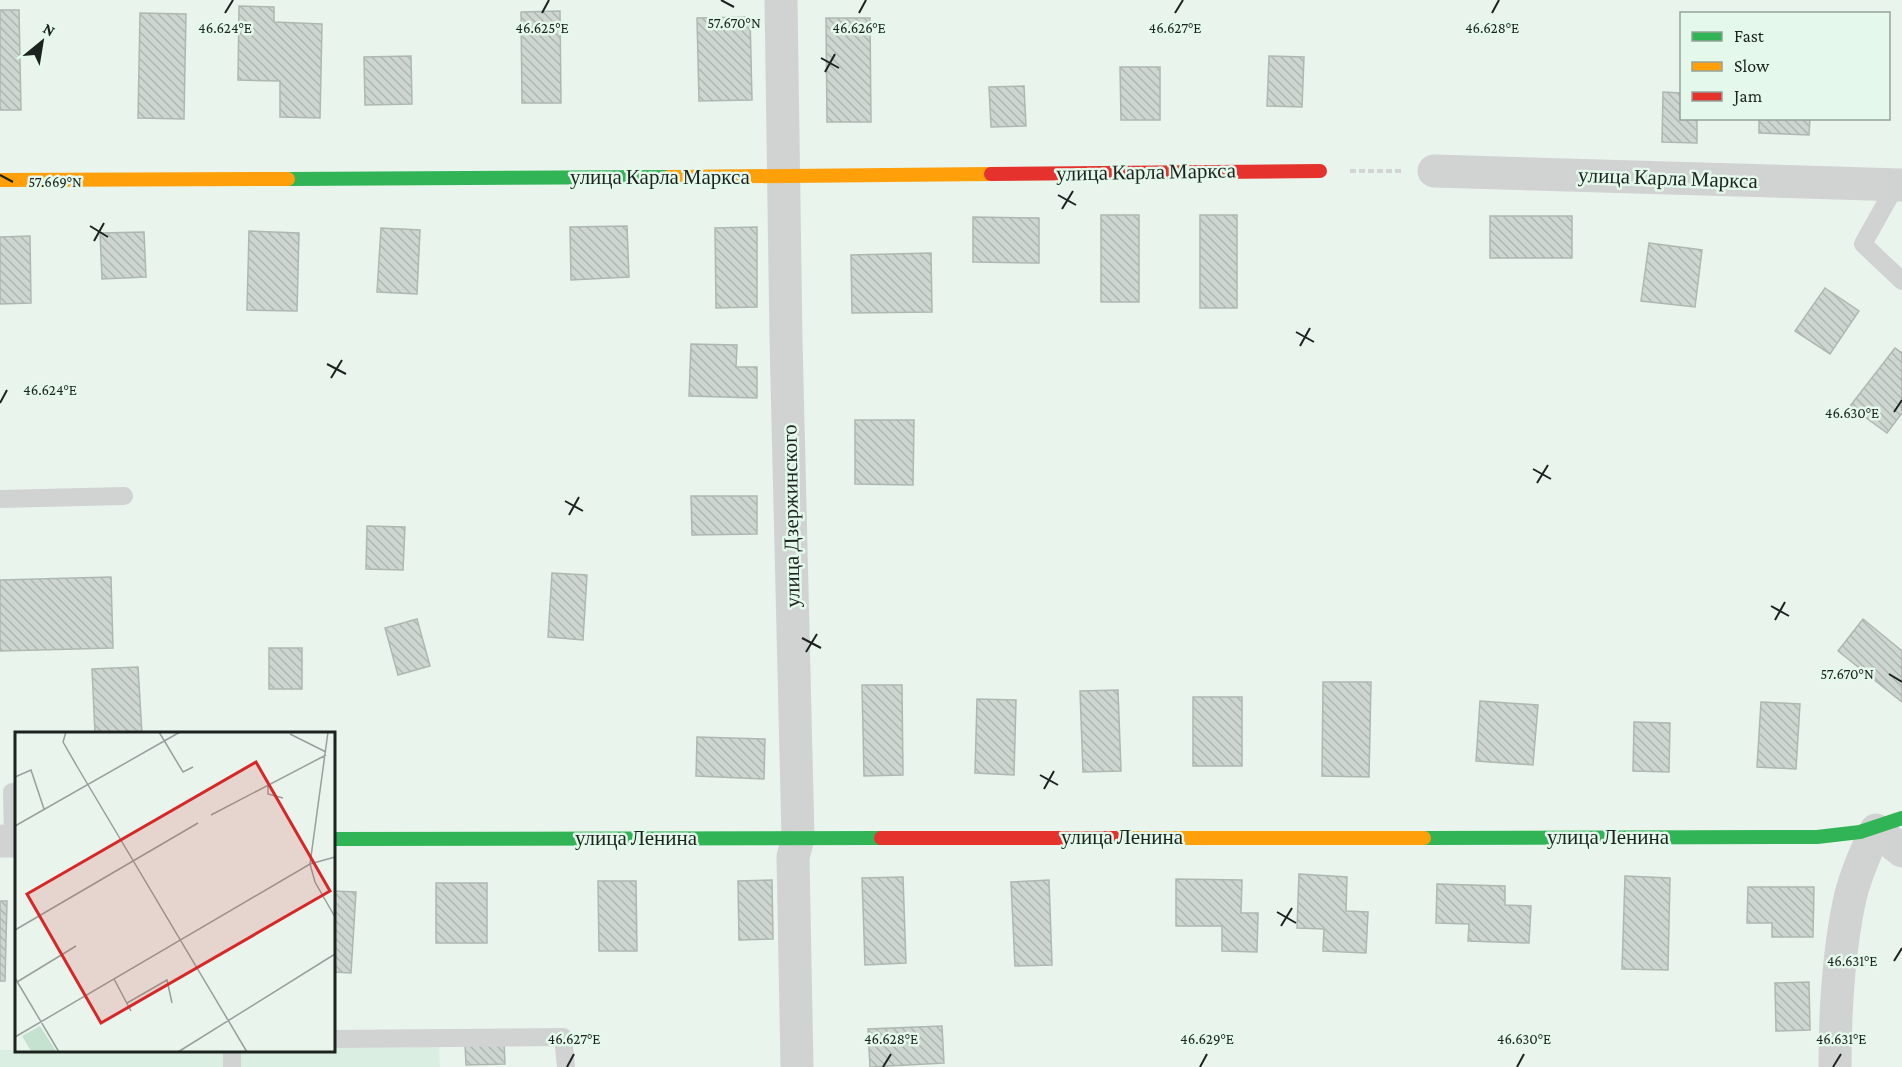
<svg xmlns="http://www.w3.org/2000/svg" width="1902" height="1067" font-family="'Crimson Pro',serif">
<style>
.built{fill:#daefe1}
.building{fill:url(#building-back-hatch);stroke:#aeb8b1;stroke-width:1.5}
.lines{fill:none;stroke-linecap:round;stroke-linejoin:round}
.path{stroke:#d3d5d3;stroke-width:4;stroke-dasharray:6 3;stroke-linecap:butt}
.lane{stroke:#d1d3d2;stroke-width:18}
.street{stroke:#d1d3d2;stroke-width:33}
.fast{stroke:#30b455;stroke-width:14}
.slow{stroke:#ff9f0a;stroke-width:14}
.jam{stroke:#e5322d;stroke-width:14}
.ticks{fill:none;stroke:#1c231e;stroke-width:2}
.labels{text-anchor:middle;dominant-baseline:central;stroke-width:5;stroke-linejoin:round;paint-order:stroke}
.street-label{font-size:21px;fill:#1c231e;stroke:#e4f9eb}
.inset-road{fill:none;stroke:#97a09a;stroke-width:1.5}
.view{fill:#d62828;fill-opacity:0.15;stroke:#d62828;stroke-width:3}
.inset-edge{fill:none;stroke:#1c231e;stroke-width:3}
.ticks-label{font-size:15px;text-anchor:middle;fill:#1c231e;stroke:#e4f9eb;stroke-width:5;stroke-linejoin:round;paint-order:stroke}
</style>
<defs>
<pattern id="building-back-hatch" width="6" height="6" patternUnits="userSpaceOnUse" patternTransform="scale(1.5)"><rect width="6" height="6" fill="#ced6d0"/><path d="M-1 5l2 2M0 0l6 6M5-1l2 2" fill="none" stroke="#b0b7b2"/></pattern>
</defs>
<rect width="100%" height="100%" fill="#e9f4ec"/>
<!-- built -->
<path class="built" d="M439,1044l1,23h-440v-17h333v-4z"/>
<!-- building -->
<path class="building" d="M239,6l35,1v15l48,2 -2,94 -40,-1v-36l-42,-1z
M0,10h19l2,100h-21z
M560,11l1,92h-39l-1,-91z
M140,13l46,1 -2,105 -46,-1z
M750,17l2,83 -53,1 -2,-83z
M826,18h44l1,104h-44z
M411,56l1,48 -47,1 -1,-48z
M1269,56l35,1 -2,50 -35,-1z
M1120,67h40v53h-39z
M1024,86l2,40 -35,1 -2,-40z
M1663,92l19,1v25h15v25l-35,-1z
M1759,118h51l-1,17 -50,-2z
M1101,215h38v87h-38z
M1200,215h37v93h-37z
M1490,216h82v42h-82z
M973,217l66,1v45l-66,-1z
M627,226l2,51 -58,3 -1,-53z
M757,227v80l-41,1 -1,-80z
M381,228l39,2 -3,64 -40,-2z
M249,231l50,2 -2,78 -50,-1z
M144,232l2,45 -44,2 -2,-46z
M30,236l1,67 -31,1v-67z
M1649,243l53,7 -7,57 -54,-6z
M931,253l1,59 -80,1 -1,-58z
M1825,288l34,23 -29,43 -35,-23z
M691,344l46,1 -1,22h21v31l-68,-2z
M1895,348l7,5v60l-15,20 -37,-27z
M855,420h59l-1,65 -58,-1z
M691,496h66v38l-65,1z
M367,526l38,1 -2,43 -37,-1z
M552,573l35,2 -4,65 -35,-3z
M111,577l2,71 -113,3v-71z
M417,619l13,47 -32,9 -13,-47z
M1863,619l39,32v51l-64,-51z
M269,648h33v41h-33z
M138,667l4,67h-47l-3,-65z
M1323,682h48l-2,95 -47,-1z
M862,685h40l1,90 -39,1z
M1118,690l3,81 -38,1 -3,-81z
M1193,697h49v69h-49z
M977,699l39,1 -2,75 -39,-2z
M1480,701l58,4 -5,60 -57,-4z
M1761,702l39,2 -4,65 -39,-2z
M1634,722l36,1 -1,49 -36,-1z
M697,737l68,2 -1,40 -68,-3z
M1299,874l48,3 -1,34 22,1 -2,41 -43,-2 1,-22 -27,-1z
M1625,876l45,2 -2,92 -46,-1z
M903,877l3,86 -41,2 -3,-87z
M1176,879l66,1 -1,33h17l-1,39 -35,-1v-25h-46z
M772,880l1,59 -34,1 -1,-59z
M1049,880l3,85 -37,1 -4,-84z
M598,881h38l1,70h-38z
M436,883h51v60h-51z
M1437,884l68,2v19l26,1 -2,37 -61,-2 1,-17 -33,-1z
M1748,887h66l-1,50h-41v-14h-25z
M333,891l23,1 -5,81 -18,-1z
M0,901h7l-2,80h-5z
M1809,982l1,48 -34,1 -1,-48z
M942,1026l2,37 -74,4 -2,-38z
M504,1042l1,22 -39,1 -1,-22z"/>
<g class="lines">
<!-- path -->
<path class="path" d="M1350,171h53"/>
<!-- lane -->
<path class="lane" d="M1896,185l-33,59 39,37
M0,499l124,-3
M12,792l1,49
M333,1039l230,-2 3,30
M232,1067v-17"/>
<!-- street -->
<path class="street" d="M781,0l5,340 12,498 -5,19 4,210
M1434,171l468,14
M0,841h16
M1835,1067c0,-54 3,-111 14,-164 5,-25 16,-50 27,-73l26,21"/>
<!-- fast -->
<path class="fast" d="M288,179l381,-2
M1424,838l393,-1 43,-5 42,-14
M333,839l548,-1"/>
<!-- slow -->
<path class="slow" d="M669,177l322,-3
M0,180l288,-1
M1119,838h305"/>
<!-- jam -->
<path class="jam" d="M991,174l329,-3
M881,838h238"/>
</g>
<!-- ticks -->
<path class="ticks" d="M721,0l13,7M225,13l8,-13M542,13l7,-13M859,13l7,-13M1175,13l8,-13M1492,13l7,-13M821,58l18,10M825,72l10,-18M0,175l13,7M1058,195l18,10M1062,209l11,-18M90,226l18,11M94,241l10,-18M1296,332l18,10M1300,346l10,-18M327,364l19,10M331,378l11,-18M0,403l7,-13M1894,412l8,-12M1533,469l18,10M1537,483l11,-18M565,501l18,10M569,515l10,-18M1771,606l18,10M1775,620l10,-18M802,638l19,10M806,652l11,-18M1889,674l13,8M1040,775l18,10M1044,789l10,-18M1277,912l19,11M1281,926l11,-18M1894,961l8,-13M567,1067l7,-13M883,1067l8,-13M1200,1067l7,-13M1517,1067l7,-13M1833,1067l8,-13"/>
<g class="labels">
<!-- street labels -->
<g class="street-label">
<text transform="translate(1146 172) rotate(-1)">улица Карла Маркса</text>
<text x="660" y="177">улица Карла Маркса</text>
<text transform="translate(1668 178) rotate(2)">улица Карла Маркса</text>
<text transform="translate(791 516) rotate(-91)">улица Дзержинского</text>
<text x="1122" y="837">улица Ленина</text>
<text x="1608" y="837">улица Ленина</text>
<text x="636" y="838">улица Ленина</text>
</g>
</g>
<!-- overview -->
<g transform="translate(15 732)">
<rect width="320" height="320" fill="#e9f4ec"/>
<path d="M25,294l16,25h-25l-9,-15z" fill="#c5e1cf"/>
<path class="inset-road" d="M51,0l-3,10 15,26 169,284M144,0l24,40 10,-5M313,0l-18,132 5,18 20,35M275,2l36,18M0,45l16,-7 13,39M253,53v9l15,4M196,83l115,-60M0,94l165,-94M0,198l183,-107M0,246l44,74M99,247l17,32M2,250l59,-36M112,271l40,-23 5,23M0,305l295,-173 25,-7M163,320l157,-98"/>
<path class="view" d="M241,30l74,129 -229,132 -74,-129z"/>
<rect width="320" height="320" class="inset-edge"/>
</g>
<g class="ticks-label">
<text x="734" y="28">57.670°N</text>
<text x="542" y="33">46.625°E</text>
<text x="1492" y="33">46.628°E</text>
<text x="225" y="33">46.624°E</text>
<text x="859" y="33">46.626°E</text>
<text x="1175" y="33">46.627°E</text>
<text x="55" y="187">57.669°N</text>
<text x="50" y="395">46.624°E</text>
<text x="1852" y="418">46.630°E</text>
<text x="1847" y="679">57.670°N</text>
<text x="1852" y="966">46.631°E</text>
<text x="574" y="1044">46.627°E</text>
<text x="891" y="1044">46.628°E</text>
<text x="1207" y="1044">46.629°E</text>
<text x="1524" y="1044">46.630°E</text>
<text x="1841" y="1044">46.631°E</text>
</g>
<!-- legend -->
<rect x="1680" y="12" width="210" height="108" fill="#e4f9eb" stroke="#94a399" stroke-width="1.5"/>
<rect x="1692" y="32" width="30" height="9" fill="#30b455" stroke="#94a399" stroke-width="1.5"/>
<text x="1734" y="42" font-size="18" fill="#1c231e">Fast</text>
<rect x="1692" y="62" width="30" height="9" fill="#ff9f0a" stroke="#94a399" stroke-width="1.5"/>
<text x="1734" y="72" font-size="18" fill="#1c231e">Slow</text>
<rect x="1692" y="92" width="30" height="9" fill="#e5322d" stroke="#94a399" stroke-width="1.5"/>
<text x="1734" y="102" font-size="18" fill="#1c231e">Jam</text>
<!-- north arrow -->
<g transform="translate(42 42) rotate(30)" stroke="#e4f9eb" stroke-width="4.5" paint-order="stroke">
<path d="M0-4.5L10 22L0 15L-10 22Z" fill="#1c231e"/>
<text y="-9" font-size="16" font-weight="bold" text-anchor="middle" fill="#1c231e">N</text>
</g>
</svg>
